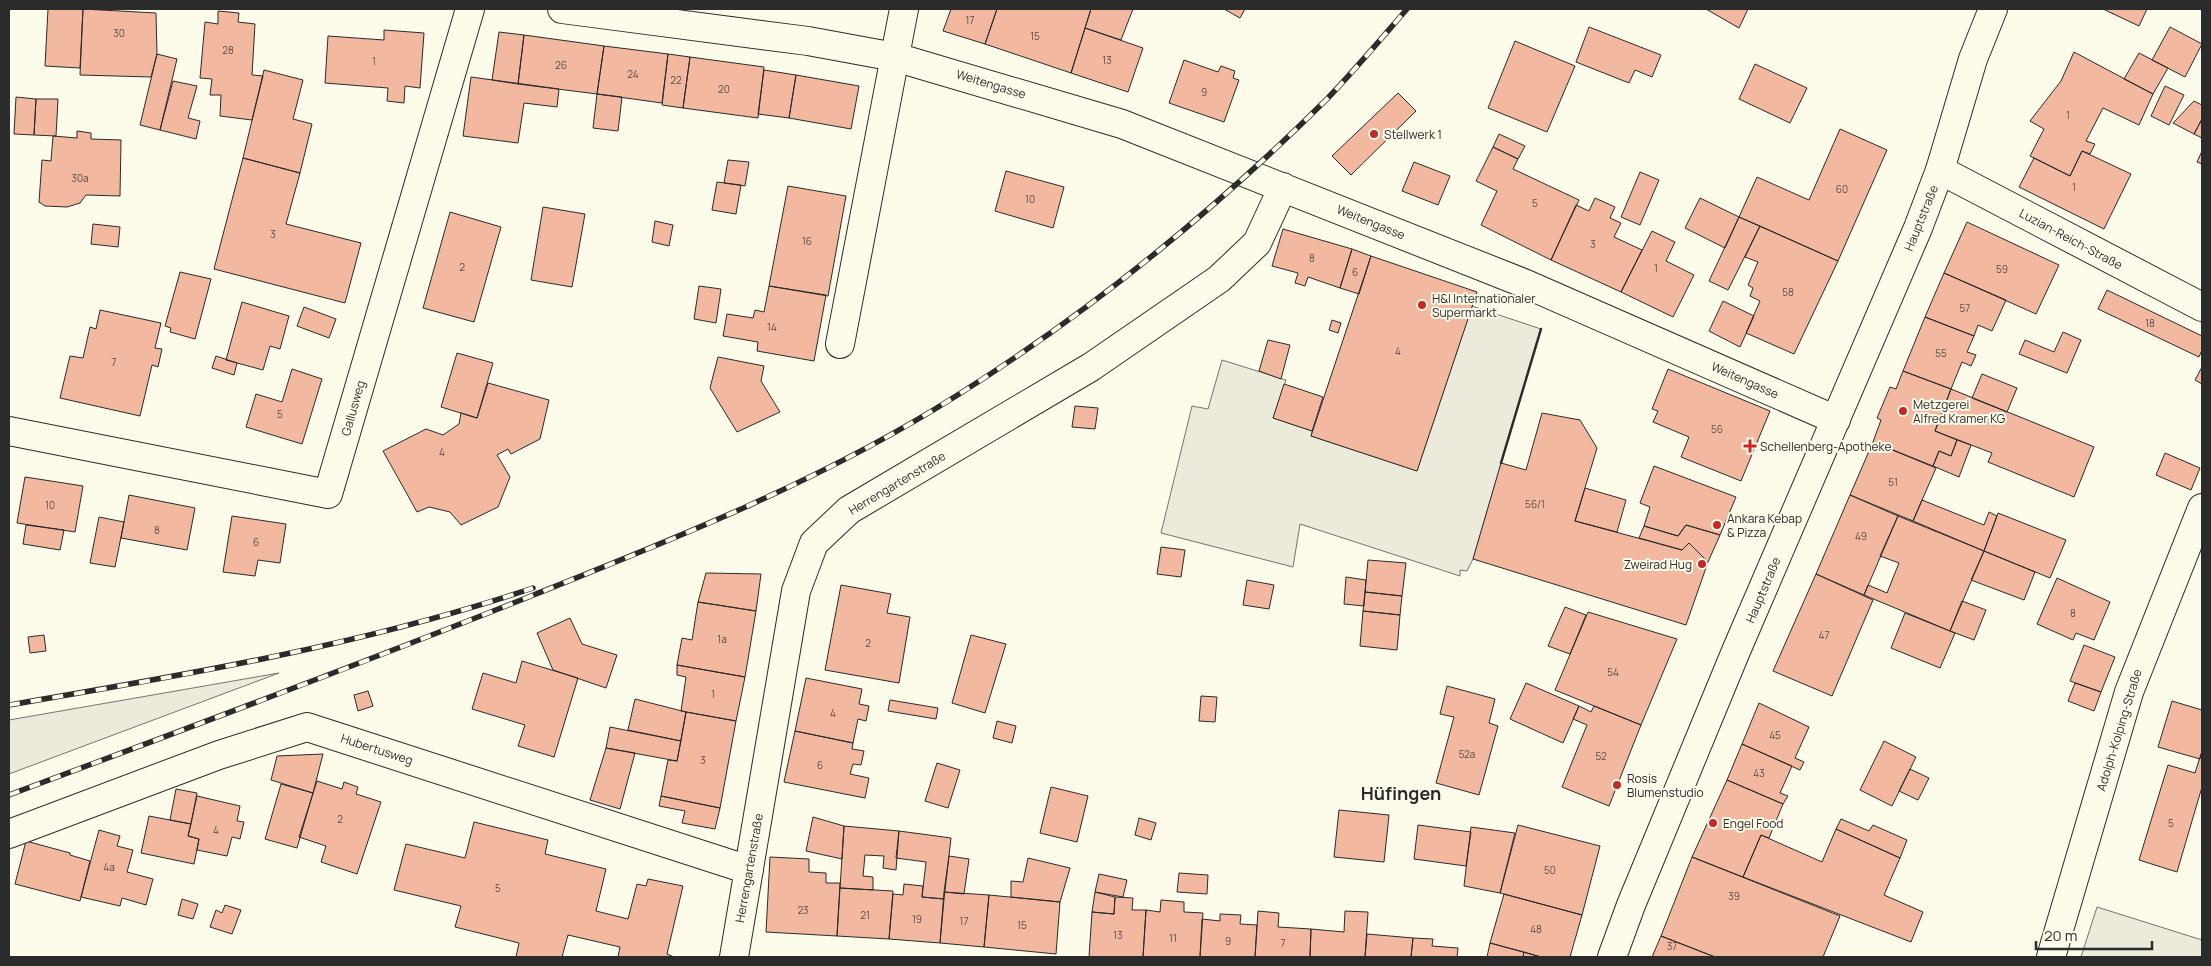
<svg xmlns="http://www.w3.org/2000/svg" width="2211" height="966" font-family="Manrope,sans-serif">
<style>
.green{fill:#ecebdb;stroke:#74746e}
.parking{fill:#eceadb;stroke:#74746e}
.building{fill:#f2b8a0;stroke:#2b2b2b}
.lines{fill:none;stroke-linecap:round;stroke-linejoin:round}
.minor-casing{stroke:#2b2b2b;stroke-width:30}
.secondary-casing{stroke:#2b2b2b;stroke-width:30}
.minor{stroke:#fdfbea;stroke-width:28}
.secondary{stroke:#fdfbea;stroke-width:28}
.rail-casing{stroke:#2b2b2b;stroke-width:5.5}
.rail{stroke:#fdfbea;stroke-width:4;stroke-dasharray:11;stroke-linecap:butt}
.wall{stroke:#2b2b2b;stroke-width:2.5}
.poi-dot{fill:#c62828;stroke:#fdfbea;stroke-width:2}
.labels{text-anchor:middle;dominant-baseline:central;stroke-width:4;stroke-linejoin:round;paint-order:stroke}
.number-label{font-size:10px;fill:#5d4e48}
.street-label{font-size:12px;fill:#2b2b2b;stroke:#fdfbea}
.poi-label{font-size:12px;fill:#2b2b2b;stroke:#fdfbea;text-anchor:start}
.district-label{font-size:18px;font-weight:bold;fill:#2b2b2b;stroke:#fdfbea}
</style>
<rect width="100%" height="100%" fill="#fdfbea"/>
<!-- green -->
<path class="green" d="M279,673l-270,101v-54z"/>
<!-- parking -->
<path class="parking" d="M1472,306l69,23 -68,230 -6,12 -7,-1v6l-160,-52 -7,43 -132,-34 31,-127 16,3 14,-49 64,20 -13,38 39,13 -1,5 106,35z
M2097,907l105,33v17h-121z"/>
<!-- building -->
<path class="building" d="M48,9h35l-3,59 -35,-2z
M83,9l73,4 1,41 -6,23 -71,-2z
M951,9h46l-12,35 -42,-13z
M997,9h94l-20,64 -86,-29z
M1091,9h42l-12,31 -36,-12z
M1224,9h21l-5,9z
M1706,9h42l-9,19z
M2103,9h44l-8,17z
M218,11l21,2 -1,9 17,2 -3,51 11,1 -11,44 -32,-4 1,-21h-11l2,-16 -12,-1 5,-56 13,2z
M1589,27l72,28 -9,22 -17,-7 -6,13 -53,-21z
M2170,27l32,17 -17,33 -33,-17z
M1085,28l58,20 -15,44 -57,-19z
M384,30l40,3 -4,55 -15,-2 -1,17 -17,-2 1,-13 -63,-5 3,-47 56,4z
M499,32l25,3 -6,49 -26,-4z
M524,35l80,11 -7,48 -79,-10z
M1515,41l60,25 -28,66 -59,-24z
M604,46l64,8 -6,49 -65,-9z
M2074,52l79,42 -14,31 -36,-17 -17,33 9,3 -5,10 -8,-3 -12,25 -40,-20 14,-27 -14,-8 31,-40z
M2139,53l29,15 -15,26 -29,-15z
M157,54l20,5 -17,71 -20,-5z
M668,54l22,3 -7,51 -21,-3z
M690,57l74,10 -6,51 -75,-10z
M1184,60l34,12 3,-6 14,5 -2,7 6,2 -15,42 -55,-19z
M1755,64l52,24 -17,35 -51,-24z
M264,70l39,10 -10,39 19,5 -12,49 -57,-15z
M764,70l32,5 -7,43 -31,-4z
M796,75l63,11 -8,43 -62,-11z
M471,77l88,12 -2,18 -33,-4 -6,40 -55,-7z
M173,81l24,5 -9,32 12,3 -4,18 -36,-9z
M2165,86l19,9 -15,30 -18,-9z
M1398,93l18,18 -65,64 -19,-19z
M597,94l25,3 -4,34 -25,-3z
M16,97l20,2 -2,36 -20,-1z
M36,99h22l-2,37 -22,-1z
M2194,101l8,4v14l-8,15 -21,-11z
M2202,119v19l-8,-4z
M1840,129l47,21 -49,111 -99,-44 18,-40 52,23z
M77,131l14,2v6l30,1 -1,56 -34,-1 -6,8 -13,4 -22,-1 -6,-4 3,-42 9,1 2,-25 24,2z
M1499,134l26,12 -7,13 -25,-12z
M1493,147l25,12 -5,10 66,31 -28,60 -70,-35 16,-34 -21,-10z
M2082,151l49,23 -27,55 -85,-42 15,-29 36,18z
M2202,151v13l-5,-2z
M243,158l57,15 -14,51 75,19 -16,60 -131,-34z
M728,160l21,2 -4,24 -21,-3z
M1414,162l36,14 -12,29 -36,-14z
M1006,171l58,16 -11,41 -58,-17z
M1640,172l19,8 -19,45 -19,-8z
M717,182l24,3 -5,29 -24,-4z
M788,186l58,10 -18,100 -59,-10z
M1595,198l20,9 -5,11 11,5 -7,14 28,13 -21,42 -70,-32 25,-55 13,6z
M1700,198l39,19 -14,31 -40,-20z
M543,207l42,7 -13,73 -41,-7z
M450,212l51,15 -27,95 -51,-14z
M1739,217l21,9 -32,64 -19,-9z
M655,221l18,4 -4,21 -17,-4z
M1967,222l92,43 -23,49 -92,-41z
M93,224l27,3 -2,20 -27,-3z
M1760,226l78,35 -44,93 -48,-21 14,-32 -10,-5 3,-8 -5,-3 10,-23 -13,-5z
M1283,229l69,20 -12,39 -32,-11 -3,9 -10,-3 3,-10 -26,-7z
M1652,231l23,11 -9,19 28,14 -21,42 -52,-25z
M1352,249l19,7 -12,38 -19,-6z
M1371,256l106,36 -60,179 -106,-35z
M180,272l31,7 -16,60 -25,-7 1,-4 -6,-2z
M1944,273l62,27 -14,31 -14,-6 -4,11 -49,-19z
M699,286l22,3 -5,34 -22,-4z
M769,286l57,9 -12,66 -57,-10 1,-9 -35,-6 4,-22 26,4 2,-8 9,2z
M2107,290l95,46v14l-3,7 -101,-48z
M1723,301l31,15 -14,31 -31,-16z
M242,302l47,14 -9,33 -10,-3 -7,24 -37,-10z
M304,307l32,12 -7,19 -32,-12z
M100,310l61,13 -6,25 7,1 -4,18 -6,-2 -12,51 -80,-18 10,-42 13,2 7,-31 6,2z
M1925,317l49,19 -7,16 9,3 -5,11 -9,-4 -11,27 -48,-18z
M1332,320l9,3 -3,10 -9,-3z
M2063,332l18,8 -14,33 -48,-19 6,-14 29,12z
M1268,340l22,5 -9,34 -22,-8z
M457,353l36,10 -16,55 -36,-11z
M216,356l21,7 -3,12 -22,-7z
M718,357l46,9 -3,15 19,31 -43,20 -27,-44z
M2202,367v17l-7,-4z
M292,369l30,10 -20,65 -56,-17 10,-33 26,8z
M1668,369l102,42 -29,70 -60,-24 8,-20 -36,-15 5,-11 -6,-2z
M1903,371l48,18 -16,42 22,9 -6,16 -12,-5 -6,15 -60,-24 8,-22 -4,-2 13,-31 6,2z
M1982,374l35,14 -10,24 -35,-14z
M488,383l61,17 -9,39 -29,15 -3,-5 -11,6 13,22 -12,30 -37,18 -11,-13 -21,-5 -12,5 -34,-61 43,-22 17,6 16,-11 2,-11 16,5z
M1284,384l39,13 -11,34 -39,-13z
M1951,389l143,58 -20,50 -86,-35 4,-9 -57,-22z
M1075,406l23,2 -3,21 -23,-2z
M1542,413l38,7 17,28 -22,73 107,29 7,-7 19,19 -22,63 -213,-66 28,-96 25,7z
M1957,440l14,5 -12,32 -26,-11 6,-15 12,5z
M1873,442l63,26 -23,53 -63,-26z
M2165,453l35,15 -9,22 -35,-15z
M1654,466l82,31 -16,38 -34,-10 -8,11 -34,-10 6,-19 -10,-4z
M25,477l58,9 -8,46 -58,-9z
M1585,488l41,12 -9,32 -42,-11z
M129,495l66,13 -8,42 -66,-12z
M1850,495l48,21 -34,79 -48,-21z
M1922,500l62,25 5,-13 8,4 -13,35 -71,-30z
M1998,513l68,27 -16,38 -66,-27z
M232,516l54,8 -6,39 -22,-3 -3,16 -32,-4z
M1898,516l86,35 -34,80 -86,-36 4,-10 19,8 12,-30 -19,-7z
M99,517l25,5 -9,45 -25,-4z
M26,525l38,5 -4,20 -37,-6z
M1686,525l34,10 -12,27 -19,-19 -7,7 -43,-12 5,-12 34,10z
M1161,547l24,3 -4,27 -24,-3z
M1984,551l51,21 -11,28 -53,-20z
M1368,560l38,3 -4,33 -37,-4z
M706,573l55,1 -5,37 -58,-9z
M1816,574l57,26 -41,96 -59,-25z
M1346,577l20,3 -2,26 -20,-2z
M2057,578l53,24 -16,38 -18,-7 -3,7 -36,-16z
M1247,580l27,5 -5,24 -26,-4z
M841,585l50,9 -4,19 23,4 -11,66 -74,-13z
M1365,592l37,4 -2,19 -37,-4z
M1962,601l24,9 -12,30 -24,-9z
M698,602l58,9 -11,66 -68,-12 5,-27 10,2z
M1565,607l21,8 -16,39 -22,-8z
M1363,611l37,4 -3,35 -37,-4z
M1588,612l89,27 -36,86 -86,-35z
M1905,613l50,20 -15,35 -49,-20z
M570,618l12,26 35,11 -11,33 -53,-18 -16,-37z
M44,635l2,16 -16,2 -2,-16z
M971,635l35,9 -21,69 -33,-10z
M2084,645l31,12 -14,35 -31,-11z
M522,661l56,17 -24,79 -36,-11 7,-21 -53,-16 11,-36 33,10z
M677,665l68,12 -9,44 -55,-10 5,-34 -9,-2z
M806,678l56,11 -3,15 10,2 -3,15 -8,-2 -5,24 -58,-12z
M1526,683l53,23 -16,37 -53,-24z
M2075,683l26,9 -7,19 -26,-10z
M1447,686l48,13 -6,24 9,3 -19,69 -43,-12 18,-66 -14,-3z
M368,691l5,15 -15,5 -4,-16z
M1201,696l16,1 -2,25 -16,-1z
M635,699l51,13 -5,29 -53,-11z
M890,700l48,8 -2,11 -48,-8z
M2172,701l30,9v41l-2,8 -42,-12z
M1759,703l50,24 -14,31 9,4 -4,8 -58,-26z
M1579,706l12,6 3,-6 47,19 -32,81 -47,-19 25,-62 -14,-6z
M686,712l50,9 -16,87 -59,-12 7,-36 9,1z
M997,721l19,5 -4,17 -19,-5z
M610,727l71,14 -4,20 -71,-13z
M795,731l58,12 -1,6 12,2 -3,14 -8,-1 -3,10 19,4 -4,20 -81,-16z
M1884,741l32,16 -24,49 -32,-16z
M1742,744l50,22 -12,27 8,3 -5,8 -56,-24z
M606,748l29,5 -15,56 -30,-9z
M2202,751v36l-25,85 -38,-12 29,-95 27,8z
M323,754l-10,39 -42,-13 6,-24z
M937,763l23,7 -12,38 -23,-7z
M1910,769l19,9 -11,22 -19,-9z
M1727,780l56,24 -14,34 -8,-3 -18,42 -51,-20z
M317,781l25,8 2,-7 14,5 -2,7 25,8 -24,72 -36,-12 5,-16 -27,-9z
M281,784l32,9 -16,55 -32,-9z
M1051,787l37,9 -11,46 -37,-9z
M176,789l21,4 -6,31 -21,-4z
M197,796l43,10 -3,15 7,1 -4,17 -8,-2 -5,19 -30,-6 2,-11 -11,-3z
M661,796l59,12 -5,21 -33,-6 3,-12 -26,-5z
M1339,810l50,5 -5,47 -50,-5z
M149,816l42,8 -3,12 11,3 -5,25 -53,-11z
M813,817l31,9 -2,33 -36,-8z
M1139,818l17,5 -5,17 -16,-5z
M1841,819l28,12 4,-6 34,15 -7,18 -64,-29z
M474,822l74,18 -3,14 61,15 -10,42 32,8 9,-35 9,2 2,-7 35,7 -16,68 7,3h-56l2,-10 -52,-12 -6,22h-46l3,-14 -64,-16 6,-21 -67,-16 12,-46 59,14z
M1418,825l53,7 -5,34 -52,-7z
M1518,825l82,21 -18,69 -82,-22z
M844,826l55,5 -3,39 -13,-2 1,-12 -19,-1 -2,21 10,1v13l-33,-2z
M1471,827l44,6 -15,60 -36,-7z
M1836,829l64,29 -16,37 39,17 -12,30 -168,-65 18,-42 61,27z
M99,830l21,6 -3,10 16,4 -6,22 26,7 -7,26 -24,-7 -2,8 -39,-9z
M899,831l52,7 -7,61 -22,-2 4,-35 -30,-4z
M26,841l44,12v2l20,6 -10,40 -65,-17z
M949,856l20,3 -5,35 -20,-2z
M770,857l39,2v13l17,1v10h14l-3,53 -71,-4z
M1692,857l148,59 -17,41h-108l-54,-21z
M1028,858l42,10 -10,34 -49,-5v-16l12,1z
M1179,873l29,2 -1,19 -30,-2z
M1099,874l28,6 -4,17 -28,-5z
M904,884l19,2 -1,11 22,2 -4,44 -51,-4 4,-45 10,1z
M840,888l53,3 -4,48 -52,-3z
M944,892l45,3 -5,52 -44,-4z
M1095,892l20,5 -1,17 -22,-2z
M1504,894l78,21 -12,42h-29l-51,-14z
M989,895l71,7 -4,52 -72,-7z
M1115,897l18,1 -1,12h14l-3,47h-54l3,-45 22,2z
M182,899l16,5 -5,15 -15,-4z
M1161,900l23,2v10l19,1 -3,44h-57l3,-47 14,2z
M225,905l16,5 -9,24 -22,-7 6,-17 6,3z
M1258,911l21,2 -1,14 33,2 -1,28h-55z
M1345,911l23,1 -3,45h-55l1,-28 33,3z
M1220,914l21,1 -1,9 17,1 -2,32h-55l2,-38 18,2z
M1367,934l46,4 -2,19h-46z
M1661,936l54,21h-63z
M1413,938l20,1 -1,7 26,2 -1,9h-46z
M1490,943l34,9 -1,5h-36z
M1524,952l17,5h-18z"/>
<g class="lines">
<!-- minor casing -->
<g class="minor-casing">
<path id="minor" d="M562,9l246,32 87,16 227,67 404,160 310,136
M1940,170l262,137
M840,344l64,-335
M9,431l319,63 142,-485
M9,834l210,-79 88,-28 442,143
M734,957l62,-366 18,-48 35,-33 242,-143 128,-88 38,-36 26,-56
M2051,957l78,-265 73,-184"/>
</g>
<!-- secondary casing -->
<g class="secondary-casing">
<path id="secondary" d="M1612,957l19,-52 105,-254 182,-423 22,-58 33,-111 20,-50"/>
</g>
<!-- minor -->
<use href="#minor" class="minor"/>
<!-- secondary -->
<use href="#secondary" class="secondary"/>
<!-- rail casing -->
<g class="rail-casing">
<path id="rail" d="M9,705c176,-30 354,-60 524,-117
M9,795c176,-66 352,-131 527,-201 143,-57 289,-115 420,-198 134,-84 257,-184 370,-296 28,-29 54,-60 81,-91"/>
</g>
<!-- rail -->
<use href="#rail" class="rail"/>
<!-- wall -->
<path class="wall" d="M1501,463l40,-134"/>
</g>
<!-- markers -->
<g class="poi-dot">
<circle cx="1374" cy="134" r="5"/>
<circle cx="1422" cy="305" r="5"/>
<circle cx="1903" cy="411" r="5"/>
<path d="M1747.5 438.5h5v5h5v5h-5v5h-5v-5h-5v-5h5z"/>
<circle cx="1717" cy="525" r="5"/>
<circle cx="1702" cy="564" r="5"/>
<circle cx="1617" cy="785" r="5"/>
<circle cx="1713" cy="823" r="5"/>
</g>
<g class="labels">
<!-- number labels -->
<g class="number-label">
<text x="970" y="20">17</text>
<text x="119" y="33">30</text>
<text x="1035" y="36">15</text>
<text x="228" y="50">28</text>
<text x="1107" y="60">13</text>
<text x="374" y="61">1</text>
<text x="561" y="65">26</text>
<text x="633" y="74">24</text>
<text x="676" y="80">22</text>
<text x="724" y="89">20</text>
<text x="1204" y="92">9</text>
<text x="2068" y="115">1</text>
<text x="80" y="178">30a</text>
<text x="2074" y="187">1</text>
<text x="1842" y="189">60</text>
<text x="1030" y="199">10</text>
<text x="1535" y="203">5</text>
<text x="273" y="234">3</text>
<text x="807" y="241">16</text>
<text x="1593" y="244">3</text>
<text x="1312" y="258">8</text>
<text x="462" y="267">2</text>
<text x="1656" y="268">1</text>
<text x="2002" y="269">59</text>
<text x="1355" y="272">6</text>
<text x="1788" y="292">58</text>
<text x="1965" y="308">57</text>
<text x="2150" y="323">18</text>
<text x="772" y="327">14</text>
<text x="1398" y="351">4</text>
<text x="1941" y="353">55</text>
<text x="114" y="362">7</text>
<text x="280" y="414">5</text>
<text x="1717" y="429">56</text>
<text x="442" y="452">4</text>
<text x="1893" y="482">51</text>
<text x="1535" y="504">56/1</text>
<text x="50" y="505">10</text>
<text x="157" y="530">8</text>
<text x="1861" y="536">49</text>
<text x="256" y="542">6</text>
<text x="2073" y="613">8</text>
<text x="1824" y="635">47</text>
<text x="722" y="639">1a</text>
<text x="868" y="643">2</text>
<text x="1613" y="672">54</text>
<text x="713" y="694">1</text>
<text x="833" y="713">4</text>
<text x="1775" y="735">45</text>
<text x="1467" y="754">52a</text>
<text x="1601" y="756">52</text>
<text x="703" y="760">3</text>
<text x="820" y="765">6</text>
<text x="1759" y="773">43</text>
<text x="340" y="819">2</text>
<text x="2171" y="823">5</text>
<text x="216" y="830">4</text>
<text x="109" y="867">4a</text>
<text x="1550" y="870">50</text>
<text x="498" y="888">5</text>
<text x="1734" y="896">39</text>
<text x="803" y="910">23</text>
<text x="865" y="915">21</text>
<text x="917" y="919">19</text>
<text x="964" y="921">17</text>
<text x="1022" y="925">15</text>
<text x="1536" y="929">48</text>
<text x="1118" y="935">13</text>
<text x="1173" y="938">11</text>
<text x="1228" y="941">9</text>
<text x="1283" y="943">7</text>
<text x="1672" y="946">37</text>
</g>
<!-- street labels -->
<g class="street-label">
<text transform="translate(991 84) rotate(17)">Weitengasse</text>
<text transform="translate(1921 218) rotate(-68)">Hauptstraße</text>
<text transform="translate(1371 222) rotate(22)">Weitengasse</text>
<text transform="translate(2071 239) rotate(28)">Luzian-Reich-Straße</text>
<text transform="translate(1745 380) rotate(24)">Weitengasse</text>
<text transform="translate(353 408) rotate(-74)">Gallusweg</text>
<text transform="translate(897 483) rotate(-31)">Herrengartenstraße</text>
<text transform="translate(1763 590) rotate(-67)">Hauptstraße</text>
<text transform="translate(2119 730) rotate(-73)">Adolph-Kolping-Straße</text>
<text transform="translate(377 749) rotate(18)">Hubertusweg</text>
<text transform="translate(749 868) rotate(-80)">Herrengartenstraße</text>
</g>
<!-- poi labels -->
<g class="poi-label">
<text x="1384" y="134">Stellwerk 1</text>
<text x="1432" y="298">H&amp;I Internationaler<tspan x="1432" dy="14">Supermarkt</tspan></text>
<text x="1913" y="404">Metzgerei<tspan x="1913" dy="14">Alfred Kramer KG</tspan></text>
<text x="1760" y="446">Schellenberg-Apotheke</text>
<text x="1727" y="518">Ankara Kebap<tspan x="1727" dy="14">&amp; Pizza</tspan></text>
<text x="1692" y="564" text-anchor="end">Zweirad Hug</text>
<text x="1627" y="778">Rosis<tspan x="1627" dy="14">Blumenstudio</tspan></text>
<text x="1723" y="823">Engel Food</text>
</g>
<!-- district labels -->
<g class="district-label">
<text x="1401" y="793">Hüfingen</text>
</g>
</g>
<!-- border -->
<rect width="2211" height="966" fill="none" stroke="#2b2b2b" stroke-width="20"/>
<!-- scale -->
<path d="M2036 941v8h116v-8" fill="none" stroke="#2b2b2b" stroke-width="2.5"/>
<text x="2044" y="941" font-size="15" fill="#2b2b2b" stroke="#fdfbea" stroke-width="4" paint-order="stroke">20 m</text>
</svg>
